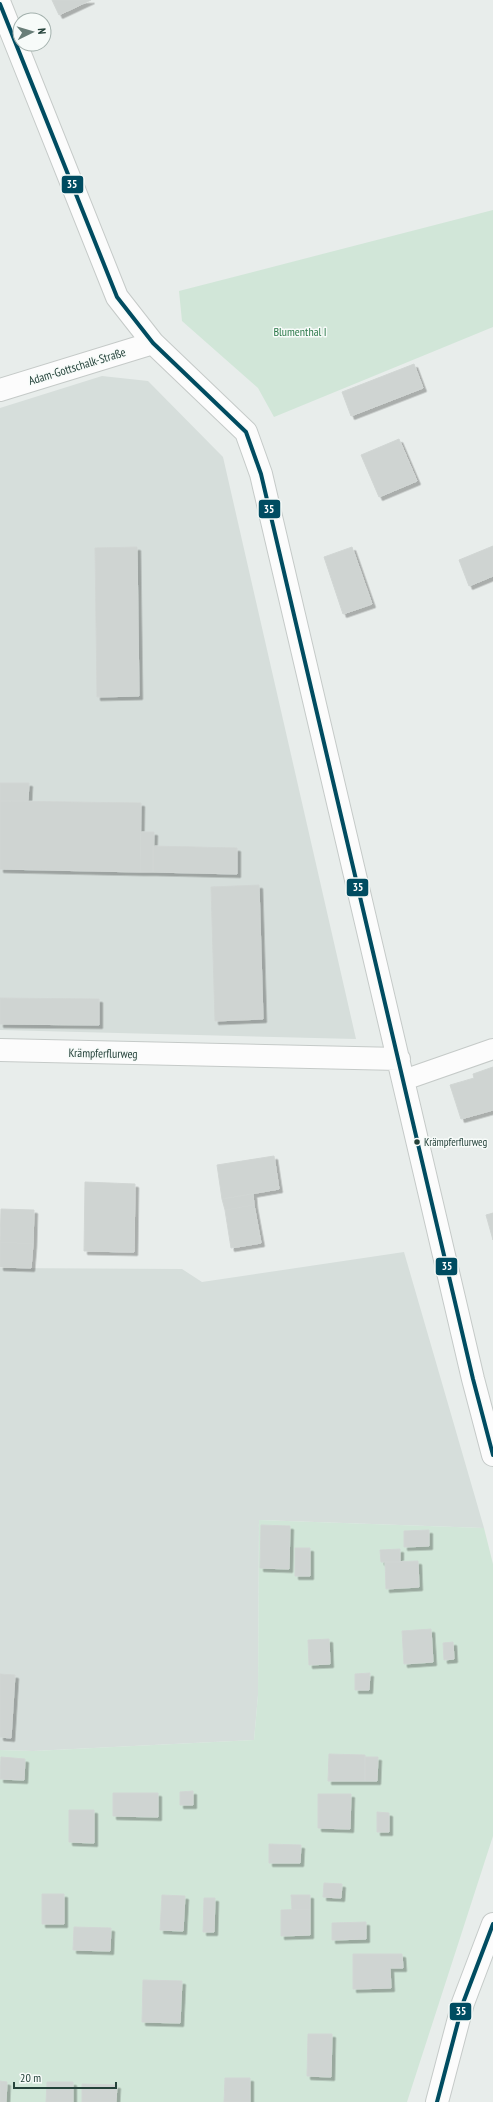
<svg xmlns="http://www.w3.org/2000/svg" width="493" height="2102" font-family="'PT Sans Narrow',sans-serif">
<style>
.built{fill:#d6dedb}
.green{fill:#d1e6d8}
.building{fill:#cfd4d2;stroke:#d1d6d4;filter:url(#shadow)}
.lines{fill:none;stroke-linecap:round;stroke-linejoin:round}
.lane-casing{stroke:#c5cac8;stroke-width:22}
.street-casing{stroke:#c5cac8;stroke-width:24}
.lane{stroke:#fcfcfc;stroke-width:20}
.street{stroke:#fcfcfc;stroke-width:22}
.bus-1-casing{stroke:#f7fbf9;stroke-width:7}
.bus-1{stroke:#004c61;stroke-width:4}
.bus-dot{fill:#24423a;stroke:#f7fbf9;stroke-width:1.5}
.labels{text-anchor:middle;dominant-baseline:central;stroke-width:3;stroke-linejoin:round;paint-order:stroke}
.bus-label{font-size:11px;fill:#24423a;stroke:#f7fbf9;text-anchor:start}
.park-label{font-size:12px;fill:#2d7a4b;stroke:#f7fbf9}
.street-label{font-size:12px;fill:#24423a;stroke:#f7fbf9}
.line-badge{stroke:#f7fbf9;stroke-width:1.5}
.badge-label{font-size:11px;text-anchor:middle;font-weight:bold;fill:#fff}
</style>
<defs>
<filter id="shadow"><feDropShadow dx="3.5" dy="3.5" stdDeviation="0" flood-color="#0004"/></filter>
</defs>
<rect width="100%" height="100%" fill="#e8edeb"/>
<!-- built -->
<path class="built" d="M102,376l46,5 75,76 133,582 -356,-9v-622z
M404,1252l80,276 -225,-8 -1,175 -4,45 -221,11 -33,-1v-482l182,1 20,13z"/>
<!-- green -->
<path class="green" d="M493,210v117l-219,90 -16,-29 -76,-67 -3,-30z
M259,1520l225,8 9,36v272l-86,266h-407v-352l33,1 221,-11 4,-45z"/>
<!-- building -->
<path class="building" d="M52,0h39l-32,15z
M414,364l9,24 -72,28 -9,-24z
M399,439l18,42 -38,16 -18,-42z
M493,546v30l-24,10 -10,-26z
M137,547l2,149 -42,1 -2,-149z
M352,547l20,57 -29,10 -19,-57z
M0,783h29l-1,18h-28z
M0,801l141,2 -1,69 -140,-3z
M141,832h13l-1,40h-13z
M153,846l84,2v26l-84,-2z
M259,885l4,134 -48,2 -4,-134z
M0,998l99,1v26l-99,-1z
M493,1067v43l-32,9 -11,-34 24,-7 -1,-4z
M274,1156l5,33 -57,10 -5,-34z
M85,1182l50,2 -1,68 -50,-1z
M253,1194l1,11 -29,5 -3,-11z
M254,1205l7,38 -30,5 -6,-38z
M1,1209l33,1 -1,34 -33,-2z
M493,1213v27l-7,-25z
M0,1242l33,2 -2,24 -31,-1z
M261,1525l29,1 -1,43 -29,-1z
M429,1530v16l-25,1v-16z
M295,1548h15v28h-15z
M400,1549v13h-19l-1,-12z
M418,1561l1,26 -33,2 -1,-27z
M431,1629l2,33 -29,2 -2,-33z
M329,1639l1,25 -21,1 -1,-25z
M453,1642l1,17 -10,1 -1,-17z
M370,1673l-1,17h-14v-16z
M0,1674l15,1 -4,63 -11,-1z
M329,1754l36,1v26h-37z
M1,1757l24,2 -1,21 -24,-1z
M365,1757h13l-1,24h-12z
M193,1791v14h-13v-13z
M113,1793h45v24l-45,-1z
M318,1794h33l-1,35 -32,-1z
M69,1810h25v33l-25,-1z
M377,1812l12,1v19h-12z
M269,1844l32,1 -1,18h-31z
M324,1883l18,1 -1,14 -18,-1z
M42,1894h22v30h-22z
M162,1895l23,1 -2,35 -23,-1z
M291,1895h19v14l-18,1z
M204,1898h11l-1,34h-11z
M310,1909v26l-29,1v-26z
M366,1922v17l-34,1v-17z
M74,1927l37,1 -1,23 -37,-1z
M353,1954h49l1,14h-13l1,20 -38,1z
M143,1980l39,1 -2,42 -38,-1z
M308,2034h24l-1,43 -24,-1z
M225,2078h25v24h-26z
M0,2081l7,1 -1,20h-6z
M47,2082h26v20h-27z
M82,2084l35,1 -1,17h-34z"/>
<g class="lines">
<!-- lane casing -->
<g class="lane-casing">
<path id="lane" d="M404,1080l89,-31"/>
</g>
<!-- street casing -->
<g class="street-casing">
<path id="street" d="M0,4l117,293 36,46 93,89 15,42 212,905 20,76
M0,390l153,-47
M0,1050l399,9
M437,2102l26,-99 30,-79"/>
</g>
<!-- lane -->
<use href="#lane" class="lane"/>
<!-- street -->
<use href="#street" class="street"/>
<!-- bus-1 casing -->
<g class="bus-1-casing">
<path id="bus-1" d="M0,4l117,293 36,46 93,89 15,42 212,905 20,76
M437,2102l26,-99 30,-79"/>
</g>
<!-- bus-1 -->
<use href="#bus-1" class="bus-1"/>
</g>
<!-- markers -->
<circle class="bus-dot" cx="417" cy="1142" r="3.5"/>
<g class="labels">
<!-- bus labels -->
<g class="bus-label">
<text x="424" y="1142">Krämpferflurweg</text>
</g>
<!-- park labels -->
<g class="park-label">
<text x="300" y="331">Blumenthal I</text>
</g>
<!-- street labels -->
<g class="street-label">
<text transform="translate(77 366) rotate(-17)">Adam-Gottschalk-Straße</text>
<text transform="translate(103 1053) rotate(1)">Krämpferflurweg</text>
</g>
</g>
<g class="line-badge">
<rect x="61" y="175" width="23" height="19" rx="4" fill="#004c61"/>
<rect x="258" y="499" width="23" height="20" rx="4" fill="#004c61"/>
<rect x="346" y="878" width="23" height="19" rx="4" fill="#004c61"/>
<rect x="435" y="1257" width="23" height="19" rx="4" fill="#004c61"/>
<rect x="449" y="2002" width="23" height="19" rx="4" fill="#004c61"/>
</g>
<g class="badge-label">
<text x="72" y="188">35</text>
<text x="269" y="513">35</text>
<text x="358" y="891">35</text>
<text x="447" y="1270">35</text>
<text x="461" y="2015">35</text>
</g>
<!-- north arrow -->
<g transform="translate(32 32) rotate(85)"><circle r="19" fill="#f7fbf9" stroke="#a3b1ad"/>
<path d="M0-3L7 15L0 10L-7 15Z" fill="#697e78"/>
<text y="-6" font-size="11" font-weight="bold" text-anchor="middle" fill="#24423a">N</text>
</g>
<!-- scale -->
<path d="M14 2082v6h102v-6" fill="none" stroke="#24423a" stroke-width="2"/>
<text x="20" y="2082" font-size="12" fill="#24423a" stroke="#f7fbf9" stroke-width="3" paint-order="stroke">20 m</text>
</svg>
